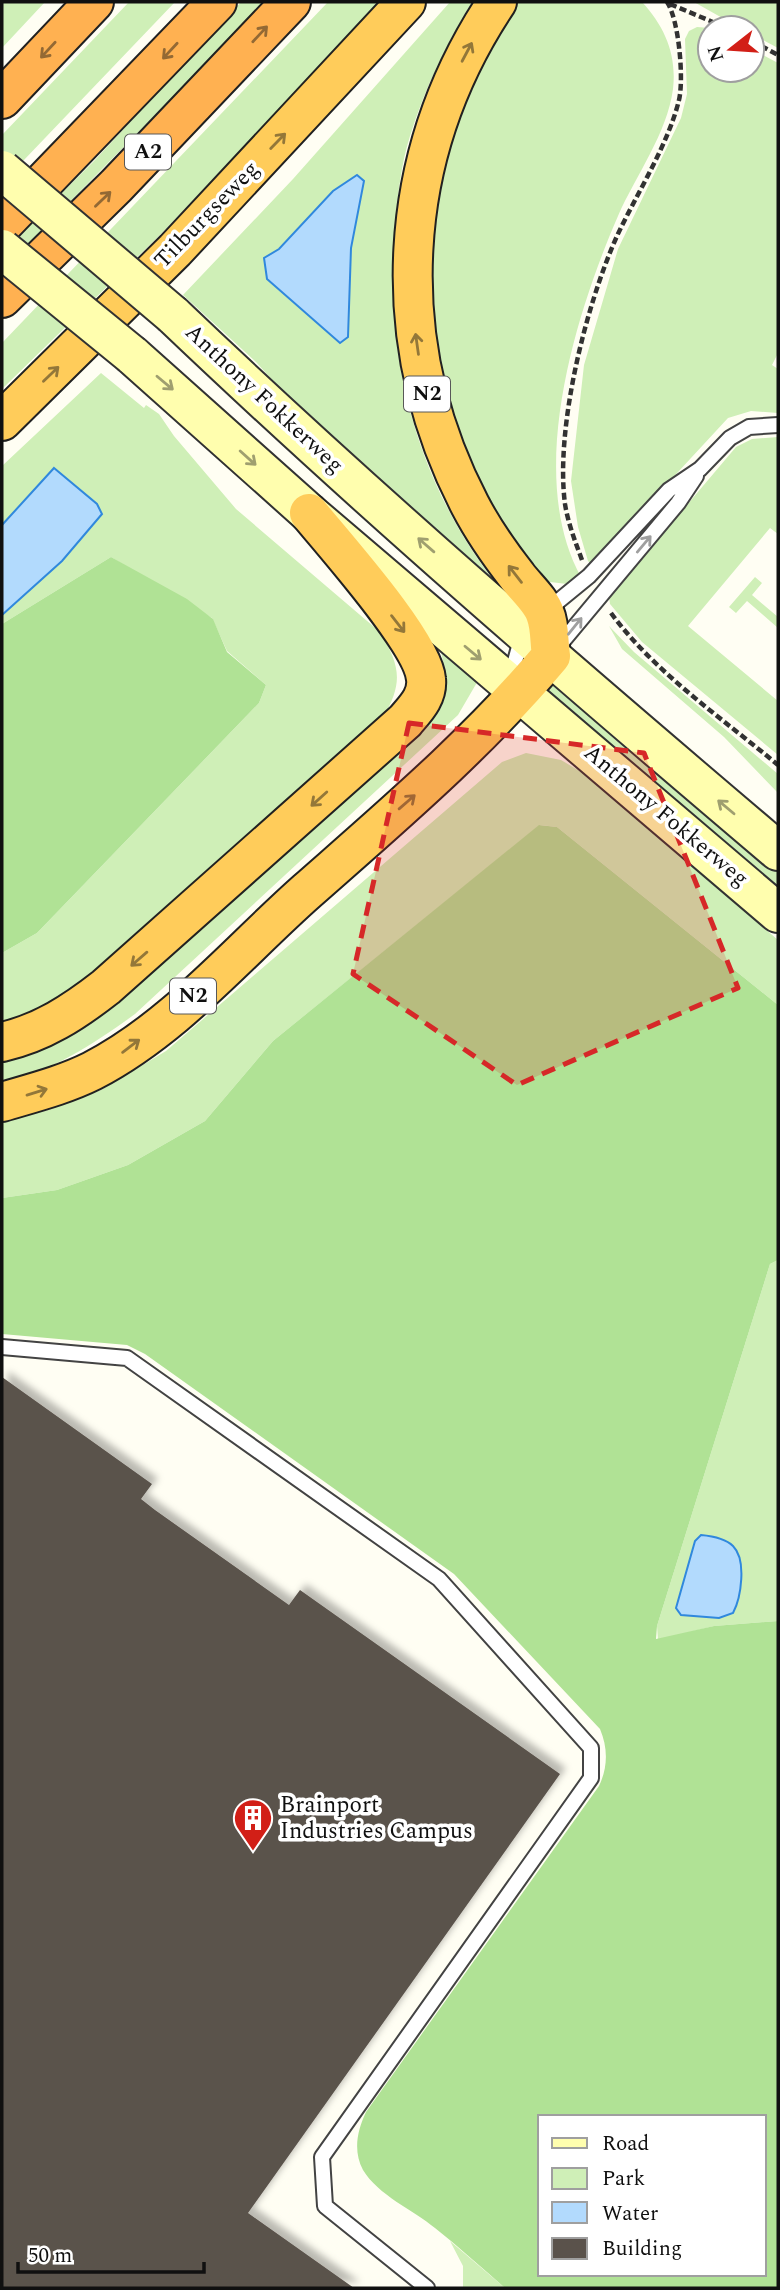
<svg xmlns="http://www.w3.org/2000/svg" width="780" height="2290" font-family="Spectral,serif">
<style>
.green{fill:#cfefb7}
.forest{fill:#b0e295;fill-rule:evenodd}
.water{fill:#b2dafd;stroke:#3088dd;stroke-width:2}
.building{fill:#5a524b;filter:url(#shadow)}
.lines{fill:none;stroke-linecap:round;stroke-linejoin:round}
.service-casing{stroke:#434343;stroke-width:18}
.secondary-casing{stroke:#323232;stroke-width:42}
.trunk-casing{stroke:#212121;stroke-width:42}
.motorway-casing{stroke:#212121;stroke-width:42}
.path{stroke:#323232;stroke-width:4.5;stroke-dasharray:7 3.5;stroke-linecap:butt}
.service{stroke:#fff;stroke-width:14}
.secondary{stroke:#fffeae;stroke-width:38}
.trunk{stroke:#ffcc5a;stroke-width:38}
.motorway{stroke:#ffb151;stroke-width:38}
.secondary-bridge-casing{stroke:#323232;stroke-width:42;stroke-linecap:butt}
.secondary-bridge{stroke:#fffeae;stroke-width:38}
.oneway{stroke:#936934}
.oneway2{stroke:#937739}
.oneway3{stroke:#9f9f6f}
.oneway4{stroke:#9f9f9f}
.marked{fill:#d62828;fill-opacity:0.2;stroke:#d62828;stroke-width:5;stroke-dasharray:14 9;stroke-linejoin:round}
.labels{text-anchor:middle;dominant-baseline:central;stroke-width:7;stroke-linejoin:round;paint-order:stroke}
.shield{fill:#fff;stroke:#585858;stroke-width:2}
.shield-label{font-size:21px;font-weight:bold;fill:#101010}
.street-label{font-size:23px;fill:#101010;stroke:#fff}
.poi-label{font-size:23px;fill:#101010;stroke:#fff;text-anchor:start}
</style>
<defs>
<filter id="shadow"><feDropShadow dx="6" dy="-6" stdDeviation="3.5" flood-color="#0004"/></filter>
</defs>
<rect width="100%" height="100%" fill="#fffef3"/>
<!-- green -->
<path class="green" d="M2,2h43l-43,46z
M129,2h46l-173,181v-48z
M241,2h25l-264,269v-19l92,-91z
M328,2h52l-218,231 -160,156v-46z
M450,2h22c-26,43 -47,86 -62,134 -9,28 -12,59 -15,89 -12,129 22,261 104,362l-209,-187 -34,-38 -73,-67 110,-116z
M516,2h126c23,25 35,53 31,87 -6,45 -37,86 -55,127 -43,99 -93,260 -37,361l-14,7 -25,-3 -16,-18 -53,-90 -28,-77 -16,-104 6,-101 35,-107z
M694,2h84v46l-26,-14v-6h-12z
M697,27l13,1v42h42v-21l26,14v290l-6,12 6,4v44l-27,-2 -23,7 -136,147 -4,-4 -10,-34 -7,-46 13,-116 34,-116 63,-131 6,-24 -2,-55 4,-8z
M101,373l43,35 2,-3 13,9 15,22 62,73 144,123c21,35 23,51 3,86l-256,243 -125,70v-78l35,-20 222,-230 7,-18 -39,-34 -15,-33 -101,-61 -109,67v-9l60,-54 -8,-93 -52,57v-59z
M778,437v97l-8,-6 -82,98 90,75v54l-136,-113 -32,-38 -1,-7 127,-150 16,-8z
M755,577l7,6 -10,12 26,22v11l-31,-27 -11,12 -7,-6z
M609,626l25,26 144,122v19l-54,-56 -102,-88z
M441,651l38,28 -21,36 -323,299c-44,32 -80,55 -133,70v-31l70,-24 53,-32 316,-289 4,-35z
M545,675l233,194v18l-238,-203z
M526,753l35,7 27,16 190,164v65l-221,-178 -17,-2 -267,216 -68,80 -77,44 -71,25 -55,8v-82l43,-5 56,-21 65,-39 336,-289z
M778,1260v361l-64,5 -56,14 -1,-14 113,-362z
M450,2241l55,47h-42v-22z"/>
<!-- forest -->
<path class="forest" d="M111,557l76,42 26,20 14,33 39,33 -7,18 -222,230 -35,20v-329z
M539,825l18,2 221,178v255l-8,4 -113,362 -1,13 58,-13 64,-5v667h-273c-23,-20 -46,-41 -70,-60 -22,-18 -57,-33 -72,-58 -10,-19 -6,-39 3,-58l233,-326c9,-19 9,-38 1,-57l-146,-155 -309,-220 -18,-9 -125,-11v-136l55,-8 71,-25 77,-44 68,-80zM540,2117h224v157h-224z"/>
<!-- water -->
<path class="water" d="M357,175l7,6 -13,67 -3,89 -8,6 -73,-64 -3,-21 15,-9 54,-58z
M54,468l43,36 5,10 -40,47 -60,54v-90z
M701,1535c11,1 24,3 32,11 14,14 8,52 0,67l-14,5 -38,-3 -5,-7 19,-67z"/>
<!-- building -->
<path class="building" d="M2,1377l150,107 -11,15 14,11 134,95 11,-15 260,184 -312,439 106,75h-352z"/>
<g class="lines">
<!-- service casing -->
<g class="service-casing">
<path id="service" d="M545,612l44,-36 80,-86 31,-21 30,-31 19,-11 29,-2
M557,648l121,-145 18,-27
M515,681l-1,-16 8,-29
M2,1347l125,11 312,221 152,169v30l-269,379 3,49 102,82"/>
</g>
<!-- secondary casing -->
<g class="secondary-casing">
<path id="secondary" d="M173,315c195,186 400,362 605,536
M132,355l177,158 469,400"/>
</g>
<!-- trunk casing -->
<g class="trunk-casing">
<path id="trunk" d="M2,421l173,-171 231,-248
M2,1042c40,-9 72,-30 104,-55l299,-266c10,-12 23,-24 21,-42 -3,-36 -90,-133 -117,-166
M2,1102c30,-9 62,-17 90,-31 83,-43 146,-119 215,-180 85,-75 171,-148 244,-235 -2,-13 -1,-30 -6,-42 -4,-13 -20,-27 -28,-38 -18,-23 -34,-46 -47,-71 -85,-164 -75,-350 27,-503"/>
</g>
<!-- motorway casing -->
<g class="motorway-casing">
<path id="motorway" d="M2,99l92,-97
M2,225l215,-223
M2,298l114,-112 175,-184"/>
</g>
<!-- path -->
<path class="path" d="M670,4l57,24
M752,41l26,14
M582,560c-7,-19 -14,-37 -17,-56 -10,-76 21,-199 52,-268 20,-43 51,-91 62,-136 5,-21 0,-80 -12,-98
M611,613c44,60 111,105 167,152"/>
<!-- service -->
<use href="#service" class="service"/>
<!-- secondary -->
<use href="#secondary" class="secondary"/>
<!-- trunk -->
<use href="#trunk" class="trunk"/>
<!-- motorway -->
<use href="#motorway" class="motorway"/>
<!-- secondary-bridge casing -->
<g class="secondary-bridge-casing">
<path id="secondary-bridge" d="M2,170l171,145
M2,249l130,106"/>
</g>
<!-- secondary-bridge -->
<use href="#secondary-bridge" class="secondary-bridge"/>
</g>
<!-- one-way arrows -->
<defs><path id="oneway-shaft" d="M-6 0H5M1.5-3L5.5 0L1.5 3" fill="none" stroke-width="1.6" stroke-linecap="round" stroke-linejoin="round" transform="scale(1.75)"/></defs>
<g class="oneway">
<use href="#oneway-shaft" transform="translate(260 34) rotate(-47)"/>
<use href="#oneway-shaft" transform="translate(48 50) rotate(133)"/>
<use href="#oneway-shaft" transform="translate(170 51) rotate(133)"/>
<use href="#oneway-shaft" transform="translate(103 199) rotate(-44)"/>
</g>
<g class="oneway2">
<use href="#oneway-shaft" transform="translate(467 52) rotate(-62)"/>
<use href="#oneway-shaft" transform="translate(278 141) rotate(-46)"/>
<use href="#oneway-shaft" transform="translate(417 344) rotate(-98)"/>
<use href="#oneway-shaft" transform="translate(51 374) rotate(-44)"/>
<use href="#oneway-shaft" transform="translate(515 574) rotate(-128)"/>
<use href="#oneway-shaft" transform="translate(398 624) rotate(52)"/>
<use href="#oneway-shaft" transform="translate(319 799) rotate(138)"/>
<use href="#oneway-shaft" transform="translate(407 802) rotate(-41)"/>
<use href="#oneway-shaft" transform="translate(139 959) rotate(139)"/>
<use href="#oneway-shaft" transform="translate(131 1046) rotate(-37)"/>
<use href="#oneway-shaft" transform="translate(37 1092) rotate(-17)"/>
</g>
<g class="oneway3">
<use href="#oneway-shaft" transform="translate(165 383) rotate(40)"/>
<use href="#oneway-shaft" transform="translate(248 458) rotate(42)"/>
<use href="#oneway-shaft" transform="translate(426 545) rotate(-139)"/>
<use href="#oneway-shaft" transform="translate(473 653) rotate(40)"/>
<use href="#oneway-shaft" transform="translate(726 807) rotate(-140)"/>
</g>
<g class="oneway4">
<use href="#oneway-shaft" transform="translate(644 544) rotate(-50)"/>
<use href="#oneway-shaft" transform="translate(575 626) rotate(-51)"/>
</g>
<!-- marked area -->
<path class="marked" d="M409,723l235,30 94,235 -221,97 -164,-111z"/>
<!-- icons -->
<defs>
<g id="building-pin" transform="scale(2.0125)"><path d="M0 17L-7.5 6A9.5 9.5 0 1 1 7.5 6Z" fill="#d21f17" stroke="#fff"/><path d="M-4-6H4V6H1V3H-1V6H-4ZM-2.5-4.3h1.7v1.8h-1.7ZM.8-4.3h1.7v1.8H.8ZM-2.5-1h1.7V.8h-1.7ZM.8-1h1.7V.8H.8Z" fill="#fff"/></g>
</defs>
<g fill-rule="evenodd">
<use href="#building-pin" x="253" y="1818"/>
</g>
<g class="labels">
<!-- shield labels -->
<g class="shield">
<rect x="125" y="134.5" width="46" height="35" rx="5"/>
<rect x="404" y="376.5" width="46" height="35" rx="5"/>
<rect x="170" y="978.5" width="46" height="35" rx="5"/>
</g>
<g class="shield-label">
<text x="148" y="152">A2</text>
<text x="427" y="394">N2</text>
<text x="193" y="996">N2</text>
</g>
<!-- street labels -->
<g class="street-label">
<text transform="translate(207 215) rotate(-46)">Tilburgseweg</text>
<text transform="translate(264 399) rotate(43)">Anthony Fokkerweg</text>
<text transform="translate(666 816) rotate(40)">Anthony Fokkerweg</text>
</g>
<!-- poi labels -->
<g class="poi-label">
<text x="280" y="1805">Brainport<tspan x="280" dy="26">Industries Campus</tspan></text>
</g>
</g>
<!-- border -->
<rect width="780" height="2290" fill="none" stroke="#101010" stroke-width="7"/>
<!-- legend -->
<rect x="538" y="2115" width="228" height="161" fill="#ffffff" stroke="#9f9f9f" stroke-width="2"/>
<rect x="552" y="2138" width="35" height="10" fill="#fffeae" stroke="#9f9f9f" stroke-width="2"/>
<text x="602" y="2150" font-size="21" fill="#101010">Road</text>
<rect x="552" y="2168" width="35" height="21" fill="#cfefb7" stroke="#9f9f9f" stroke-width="2"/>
<text x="602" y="2185" font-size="21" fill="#101010">Park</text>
<rect x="552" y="2202" width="35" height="21" fill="#b2dafd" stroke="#9f9f9f" stroke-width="2"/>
<text x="602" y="2220" font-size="21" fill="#101010">Water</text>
<rect x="552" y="2238" width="35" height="21" fill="#5a524b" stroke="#9f9f9f" stroke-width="2"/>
<text x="602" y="2255" font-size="21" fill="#101010">Building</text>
<!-- north arrow -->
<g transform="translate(731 49) rotate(253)"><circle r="33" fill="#ffffff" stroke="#9f9f9f" stroke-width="2"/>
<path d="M0-5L12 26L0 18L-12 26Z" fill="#d21f17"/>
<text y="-10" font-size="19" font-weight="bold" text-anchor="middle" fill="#101010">N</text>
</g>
<!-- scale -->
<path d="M18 2262v10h186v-10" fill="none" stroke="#101010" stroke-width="3.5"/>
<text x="28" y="2262" font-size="21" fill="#101010" stroke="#ffffff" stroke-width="5" paint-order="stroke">50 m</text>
</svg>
